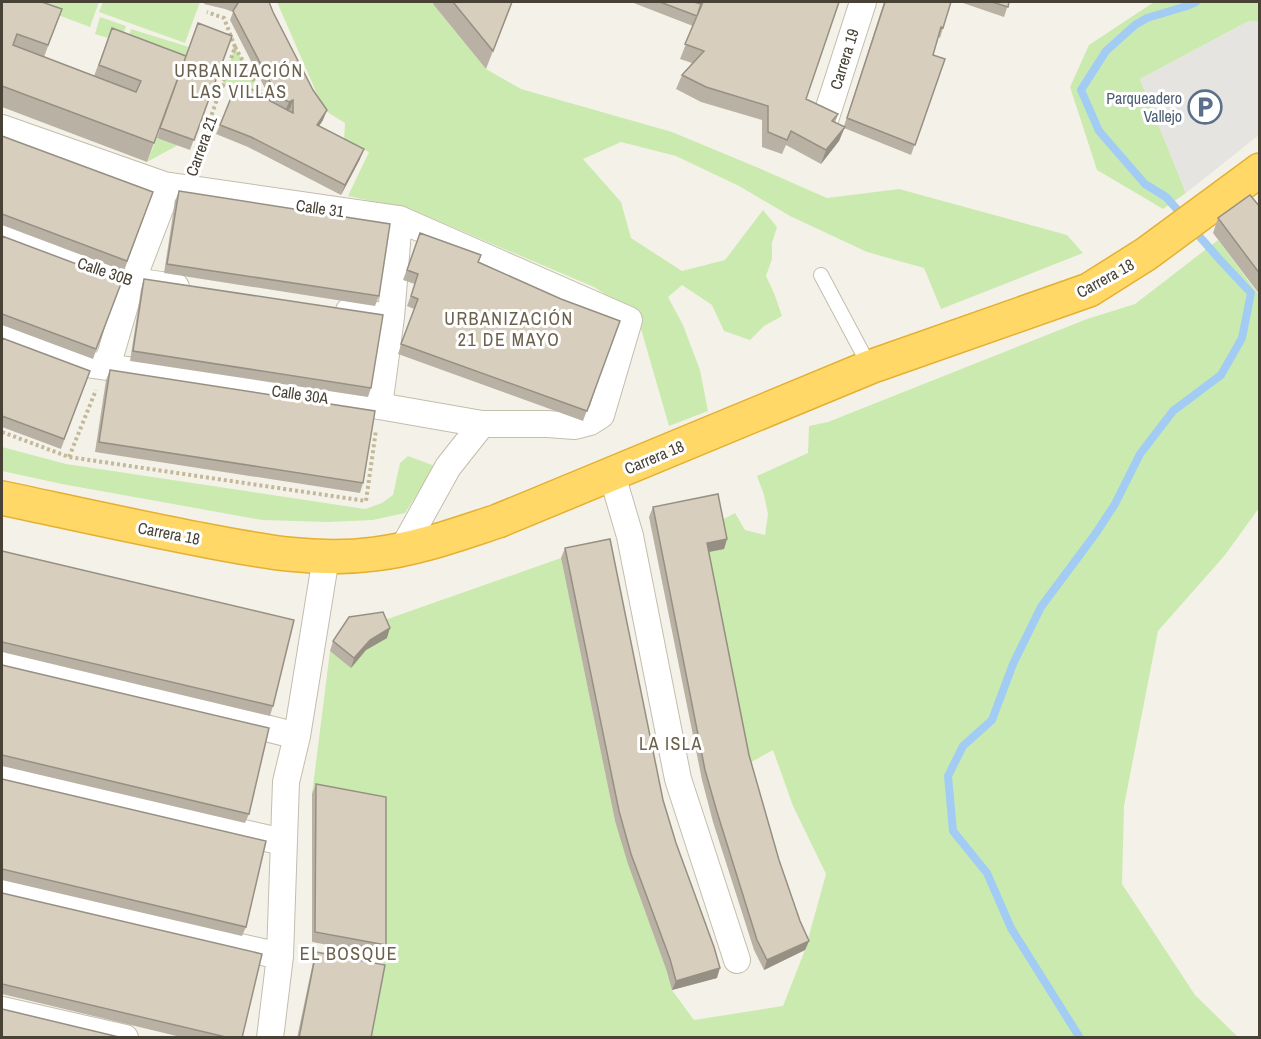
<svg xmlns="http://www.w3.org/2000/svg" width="1261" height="1039" font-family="'Archivo Narrow',sans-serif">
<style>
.green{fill:#cbeaaf}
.parking{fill:#e6e4e0}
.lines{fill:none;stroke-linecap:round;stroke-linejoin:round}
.stream{stroke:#a2ccf4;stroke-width:8}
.lane-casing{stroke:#c3bdad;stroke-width:16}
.street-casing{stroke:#c3bdad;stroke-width:28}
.highway-casing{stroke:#e4b032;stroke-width:36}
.path{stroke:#c3b89a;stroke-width:4;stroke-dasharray:3 3;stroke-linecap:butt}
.lane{stroke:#fff;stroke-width:14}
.street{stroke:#fff;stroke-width:26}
.highway{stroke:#ffd868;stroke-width:33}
.wall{fill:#b9b1a3}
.shaded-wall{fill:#969084}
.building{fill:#d7cebd;stroke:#969084;stroke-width:1.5}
.labels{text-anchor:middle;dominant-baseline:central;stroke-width:6;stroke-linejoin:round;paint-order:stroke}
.street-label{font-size:16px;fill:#484236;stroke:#fff}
.service-label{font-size:16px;fill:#4e5e75;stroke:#fff;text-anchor:end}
.neighbourhood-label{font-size:18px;letter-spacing:1.5px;fill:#6b614d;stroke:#fff}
</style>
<rect width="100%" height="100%" fill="#f4f2e8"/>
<!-- green -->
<path class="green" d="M45,2h54l-9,25 -48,-18z
M103,2h97l-15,41 -86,-31z
M277,2h157l-1,2 53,65 35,20 151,43 89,37 66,29 72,-9 168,46 16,18 -142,56 -17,-41 -57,-16 -77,-36 -51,-30 -63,-30 -55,-14 -38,17 38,43 10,36 51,33 43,-11 38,-50 14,17 -5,16v16l-6,17 8,17 8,23 -18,10 -14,14 -26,-9 -12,-26 -30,-20 -14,12 15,28 17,45 8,41 -39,15 -32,-111 -43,-28 -184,-78 -62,-13 21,-44 -25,-12 1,-17 -21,-13z
M1154,2h105v19h-10l-109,58 46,114 -23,16 -66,-39 -27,-83 19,-42z
M100,17l26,9 -5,16 -26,-8z
M131,29l58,18 -7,20 -57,-18z
M235,47l33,58 -46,-20z
M157,138l21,7 -31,17z
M1218,240l41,55v213l-34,47 -67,76 -34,175 -2,78 73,111 43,42h-869l13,-62v-20l-70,-161 18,-143 49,-29 182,-64 54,263 51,148 6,21 22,30 89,-14 22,-56 21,-76 -33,-68 -20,-56 -27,15 -43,-212 15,-31 17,-9 10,17 20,5 3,-21 -4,-19 -7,-19 51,-23 1,-27 19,-4 259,-103 48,-15z
M2,447l64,17 299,45 17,-6 11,-8 7,-32 8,-7 27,10 -30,47 -32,7 -45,2 -66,-2 -200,-36 -60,-13z"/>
<!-- parking -->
<path class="parking" d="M1249,21h10v114l-73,58 -46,-114z"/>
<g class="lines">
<!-- stream -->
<path class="stream" d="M1183,216l-17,-19 -21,-13 -46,-53 -18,-41 25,-39 29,-26 12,-7 40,-12 9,-4
M1080,1038l-69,-110 -24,-55 -34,-42 -5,-55 15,-30 29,-26 21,-56 28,-57 55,-74 19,-29 25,-50 33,-43 48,-36 21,-37 9,-45 -30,-32 -29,-33"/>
<!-- lane casing -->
<g class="lane-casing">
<path id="lane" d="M821,275l49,92"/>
</g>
<!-- street casing -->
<g class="street-casing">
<path id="street" d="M826,117l37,-115
M2,128l162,57 235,34 230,101 -28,95 -11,7 -15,4 -28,-2h-65l-103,-18 -300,-43 -77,-29
M2,234l130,47 44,6
M349,311l42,6
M105,366l6,-13 21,-72 29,-75 3,-21
M379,406l12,-89 8,-98
M612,475l18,61 48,243 59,181
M402,550l46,-83 34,-43
M2,660l295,76
M2,778l281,64
M2,893l278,63
M2,1010l123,28
M270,1038l10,-82 6,-174 11,-46 29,-179"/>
</g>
<!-- highway casing -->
<g class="highway-casing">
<path id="highway" d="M2,498c66,14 133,29 201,42 58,11 112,22 172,14 43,-5 83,-20 123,-33l372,-154 219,-77 57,-36 114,-84"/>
</g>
<!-- path -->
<path class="path" d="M235,47l29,51
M222,85l15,6
M194,166l41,-119 -11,-29 -17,-6
M2,432l67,25 297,44 10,-71
M69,457l27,-67"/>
<!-- lane -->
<use href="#lane" class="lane"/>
<!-- street -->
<use href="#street" class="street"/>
<!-- highway -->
<use href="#highway" class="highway"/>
</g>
<!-- wall -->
<path class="wall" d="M2,2l60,7 -18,48 50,19 18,-48 74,28 46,-20 -42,114 -33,-12 22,-63 -32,87 -145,-55z
M205,2h64l4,10 50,108 -4,6 41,33 -19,36 -93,-48 -32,-13 4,-9 50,-24 2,1 -42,-82 3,-8 -8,-3 -21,-5z
M434,2h78l-26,67 -53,-65z
M631,2h208l-33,97 32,15 -3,9 9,3 40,-124 59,26 -3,10 -2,-1 -5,18 12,4 -34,96 -67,-27 -5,13 -18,23 -35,-19 -4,9 -20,-7v-27l-61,-18 -25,-13 6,-14 10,-12 -12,-4 13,-33z
M960,2h49l-5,15z
M2,136l151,56 -29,79 -122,-46z
M179,191l200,105 -4,10 -211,-33 11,-72z
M1260,207v88l-47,-62 5,-15z
M420,233l61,22 -2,7 82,37 59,22 -37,100 -185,-67 16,-45 -7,-3 8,-22 -12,-4z
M2,236l120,45 -29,78 -91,-34z
M144,279l227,109 -3,9 -238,-36 11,-72z
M2,338l88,33 -29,78 -59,-22z
M110,370l253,113 -3,10 -265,-41 11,-72z
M653,507l74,32 -3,10 -15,3 40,203 30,105 21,61 9,20 -4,9 -41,20 -10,-20 -41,-128 -11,-42 -53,-263z
M565,548l98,252 54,178 -45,12 -6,-21 -38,-105 -13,-43 -54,-263z
M2,551l271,155 -3,10 -268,-64z
M387,638l-21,12 -15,18 -21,-17 3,-10z
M2,665l247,149 -4,9 -243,-57z
M2,779l244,148 -4,9 -240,-56z
M316,784l70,161 -4,10 -70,-13v-148z
M2,893l240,145h-57l-183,-44z
M316,952l55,86h-74l16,-76z"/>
<!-- shaded-wall -->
<path class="shaded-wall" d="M293,100l-3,9 -5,2 4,-9z
M327,110l-4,10 -10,15 4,-10z
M845,127l-6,14 -18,23 5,-14z
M364,149l-4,10 -19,36 4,-10z
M727,539l-3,10 -21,4 4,-10z
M390,628l-3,10 -21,12 -15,18 3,-10 16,-18z
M809,941l-4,9 -41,20 3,-10z
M720,968l-3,10 -45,12 4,-9z"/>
<!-- building -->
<path class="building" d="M2,2h40l20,7 -14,36 -31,-11 -4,11 123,47 5,-11 -42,-16 13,-37 74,28 -32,87 -152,-57z
M234,2h35l4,10 40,78 14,20 -10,15 47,24 -19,36 -94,-48 -31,-12 17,-42 30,13 3,5 23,12v-13l-4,2 -11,-5 -45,-86 5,-8z
M453,2h59l-19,49z
M660,2h34l7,2 -4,12z
M703,2h136l-33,97 32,15 -6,7 13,6 -19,23 -35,-19 -4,9 -19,-8v-26l-62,-19 -24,-12 22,-24 -19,-7z
M885,2h66l-8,26 -2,-1 -8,28 12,4 -30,86 -68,-27z
M992,2h17l-1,5z
M198,23l34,13 -38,104 -34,-12z
M2,136l151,56 -26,69 -125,-47z
M179,191l211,33 -11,72 -212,-32z
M1250,195l10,12v67l-42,-56z
M420,233l61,22 -3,7 83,37 59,22 -33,90 -186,-67 17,-45 -7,-3 7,-22 -11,-4z
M2,236l120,45 -26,68 -94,-35z
M144,279l239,36 -12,73 -238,-37z
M2,338l88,33 -26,68 -62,-23z
M110,370l265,41 -12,72 -264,-41z
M718,494l9,45 -20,4 42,212 30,105 21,61 9,20 -42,19 -10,-20 -40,-128 -12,-42 -52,-263z
M610,539l53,261 13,43 38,104 6,21 -44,13 -6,-22 -39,-105 -12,-43 -54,-263z
M2,551l292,69 -21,86 -271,-64z
M383,612l7,16 -20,12 -16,18 -21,-17 16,-24z
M2,665l267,63 -20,86 -247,-59z
M2,779l264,62 -20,86 -244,-58z
M316,784l70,13v148l-71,-13z
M2,893l260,61 -20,84h-12l-228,-54z
M316,952l69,13 -14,73h-72z
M2,1009l121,29h-121z"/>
<!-- icons -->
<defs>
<g id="parking-ring" transform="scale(1.725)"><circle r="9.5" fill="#fff" stroke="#5c6f8a" stroke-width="1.5"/><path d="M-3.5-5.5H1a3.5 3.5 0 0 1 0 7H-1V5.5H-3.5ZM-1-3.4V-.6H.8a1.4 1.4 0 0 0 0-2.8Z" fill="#5c6f8a"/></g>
</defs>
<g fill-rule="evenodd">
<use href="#parking-ring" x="1205" y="107"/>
</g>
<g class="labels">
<!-- street labels -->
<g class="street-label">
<text transform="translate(844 59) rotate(-73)">Carrera 19</text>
<text transform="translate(201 146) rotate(-70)">Carrera 21</text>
<text transform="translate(320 208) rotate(8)">Calle 31</text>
<text transform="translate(105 271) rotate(19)">Calle 30B</text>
<text transform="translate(1105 278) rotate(-29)">Carrera 18</text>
<text transform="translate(300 394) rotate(8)">Calle 30A</text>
<text transform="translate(654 457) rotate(-23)">Carrera 18</text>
<text transform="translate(169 533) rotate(11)">Carrera 18</text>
</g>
<!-- service labels -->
<g class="service-label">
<text x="1182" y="98">Parqueadero<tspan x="1182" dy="18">Vallejo</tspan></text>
</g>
<!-- neighbourhood labels -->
<g class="neighbourhood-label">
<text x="239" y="70">URBANIZACIÓN<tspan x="239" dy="21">LAS VILLAS</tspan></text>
<text x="509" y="318">URBANIZACIÓN<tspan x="509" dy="21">21 DE MAYO</tspan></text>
<text x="671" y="743">LA ISLA</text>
<text x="349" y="953">EL BOSQUE</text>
</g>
</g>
<!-- border -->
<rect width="1261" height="1039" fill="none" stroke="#484236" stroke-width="6"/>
</svg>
